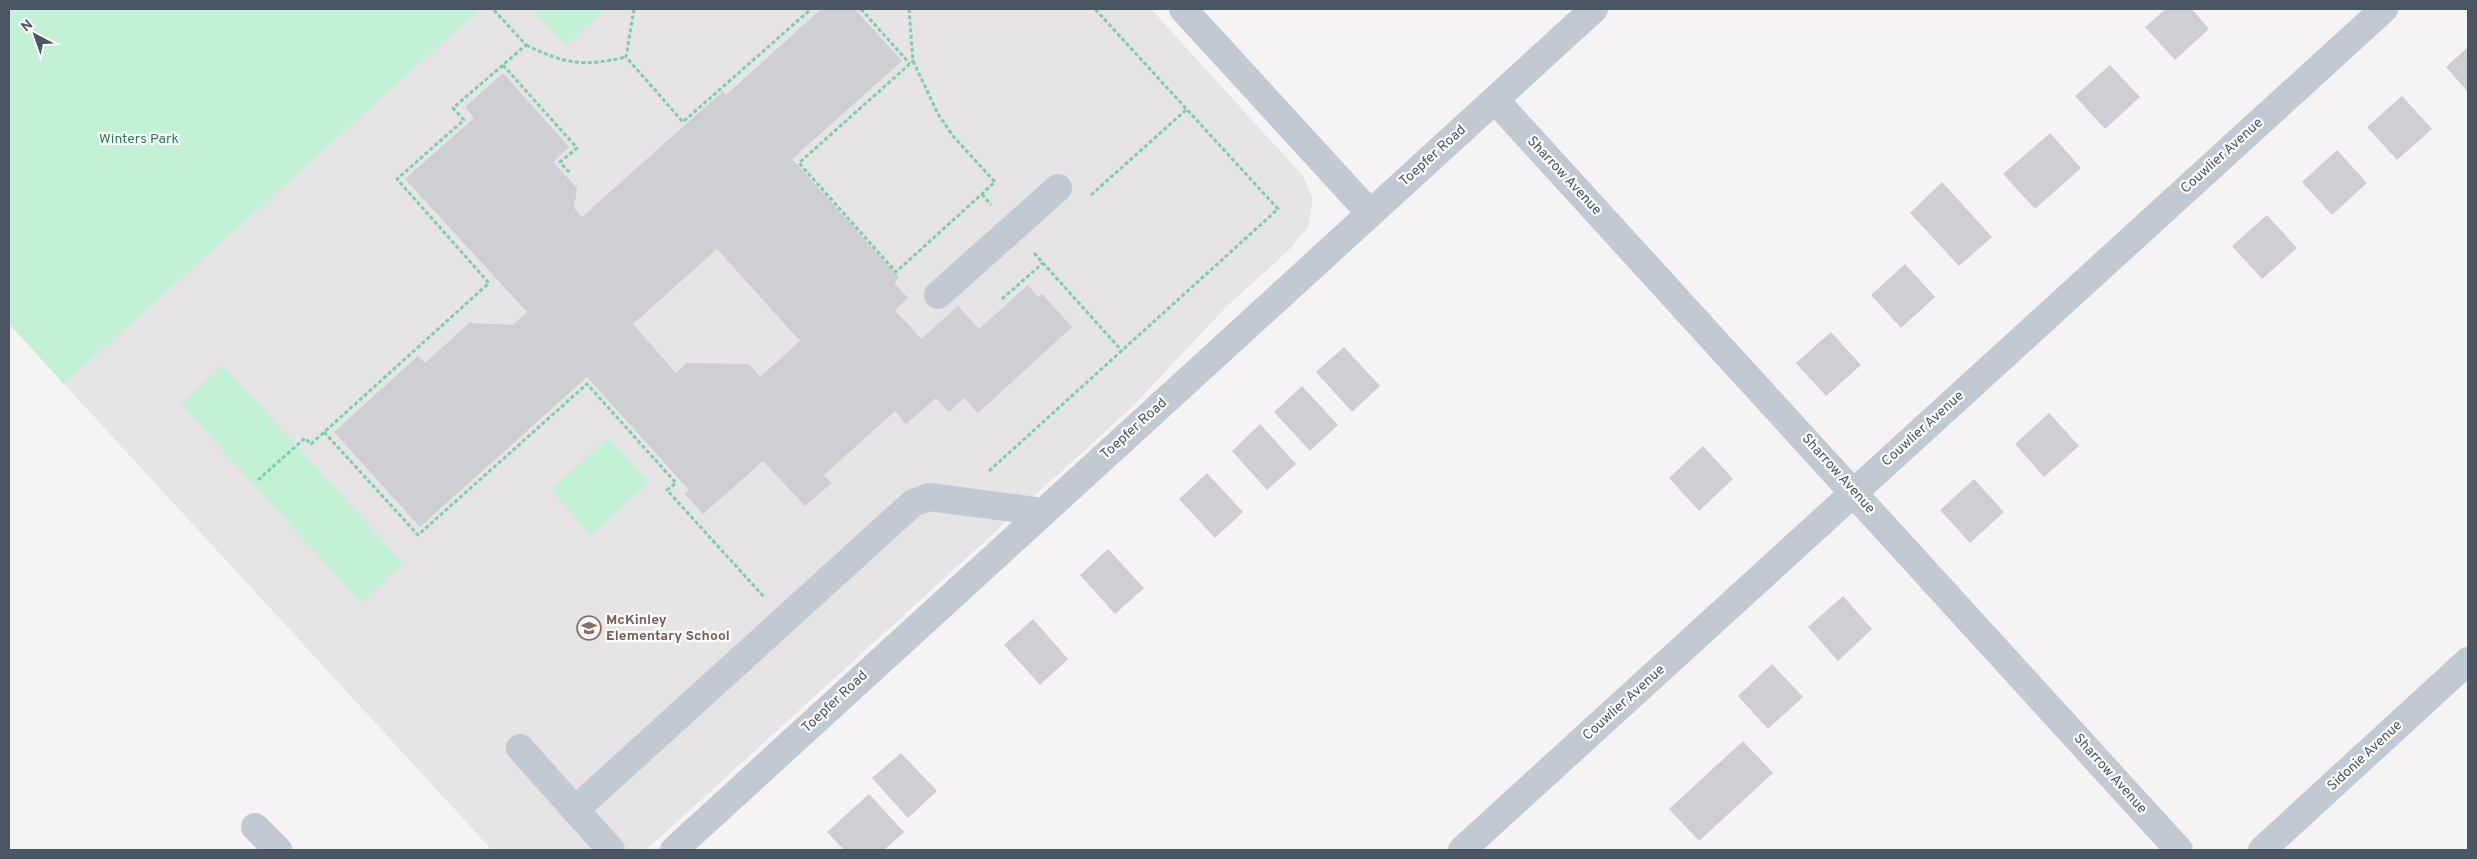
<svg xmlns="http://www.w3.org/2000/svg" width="2477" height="859" font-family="Overpass,sans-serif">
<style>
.education{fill:#e6e4e5}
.green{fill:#c3f1d5}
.building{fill:#cdcfd5;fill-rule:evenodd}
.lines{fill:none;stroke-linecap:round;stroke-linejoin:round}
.path{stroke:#7ad0a6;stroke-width:3;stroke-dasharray:4 2.5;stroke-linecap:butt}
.minor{stroke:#c1cad2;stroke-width:28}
.labels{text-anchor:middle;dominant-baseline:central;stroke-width:4.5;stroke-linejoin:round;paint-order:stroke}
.park-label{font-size:14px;fill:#17864f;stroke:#fff}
.street-label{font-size:14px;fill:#4a5661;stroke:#fff}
.education-label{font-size:14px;font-weight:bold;fill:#785e54;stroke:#fff;text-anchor:start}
</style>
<rect width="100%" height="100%" fill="#f5f3f3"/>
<!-- education -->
<path class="education" d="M480,9h671l152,167 10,23 -5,28 -18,22 -64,58 -92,98 -488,445h-154l-428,-466z"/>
<!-- green -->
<path class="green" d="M9,9h471l-416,375 -55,-60z
M532,9h73l-39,36z
M223,365l180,198 -42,40 -180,-199z
M608,438l41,45 -59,52 -39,-46z"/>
<!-- building -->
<path class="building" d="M821,9h34l47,52 -110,98 107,118 -5,6 14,15 -13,12 26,29 37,-33 21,23 49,-44 10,12 4,-3 30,33 -94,86 -14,-15 -15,14 -13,-14 -30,26 -11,-13 -71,64 8,8 -27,23 -42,-45 -60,53 -18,-20 4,-4 -102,-113 -167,150 -86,-95 84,-76 7,7 44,-40 44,2 14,-13 -122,-133 69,-61 -9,-11 38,-34 66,74 -16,15 24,26 -3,20 8,9 141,-126 3,4zM717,249l83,92 -40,36 -11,-13 -62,-1 -11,10 -43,-49z
M2166,9h26l17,20 -34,31 -30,-33z
M2468,47v45l-22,-25z
M2110,65l30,32 -35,32 -30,-33z
M2402,96l30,33 -35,31 -30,-33z
M2050,133l31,35 -46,41 -32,-35z
M2337,150l30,33 -35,32 -30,-33z
M1942,182l50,55 -33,29 -49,-53z
M2267,215l30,33 -35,31 -30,-33z
M1905,264l30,33 -34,31 -30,-33z
M1831,332l30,33 -35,31 -30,-33z
M1344,347l36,39 -28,26 -36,-40z
M1302,386l36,39 -28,26 -36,-39z
M2049,413l30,33 -35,31 -29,-33z
M1260,424l36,40 -29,26 -35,-39z
M1703,446l30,33 -34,32 -30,-33z
M1207,473l36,39 -28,26 -36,-39z
M1974,479l30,33 -34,31 -30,-33z
M1108,549l36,39 -29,26 -35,-39z
M1843,596l29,33 -34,32 -30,-34z
M1033,619l35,40 -28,26 -36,-40z
M1772,664l31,33 -35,32 -30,-33z
M1743,741l30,32 -74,68 -30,-32z
M901,753l36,38 -29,27 -36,-40z
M869,794l35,38 -20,18h-40l-17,-18z"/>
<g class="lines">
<!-- path -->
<path class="path" d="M634,9l-8,48 57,65 128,-113
M861,9l49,55
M909,9l4,52
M526,45c39,19 57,22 100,12
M913,61l25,53 15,22 42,46 -99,90 -97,-109z
M503,65l74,83 -17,14 9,10
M982,194l9,11
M1091,195l96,-86
M1034,253l88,98
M1002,299l41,-36
M324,432l94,103 169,-151 89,99 -9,7 97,107
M989,471l289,-262 -183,-200
M258,480l47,-42 6,6 178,-161 -92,-104 67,-59 -11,-12 73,-63 -33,-36"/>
<!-- minor -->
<path class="minor" d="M1183,9l187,204
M1495,100l684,750
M938,295l120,-107
M520,748l91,102
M575,810l338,-307 16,-6 114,15
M255,827l23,23
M674,850l920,-841
M1462,850l922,-841
M2262,850l206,-189"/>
</g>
<!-- icons -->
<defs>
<g id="school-ring" transform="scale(1.25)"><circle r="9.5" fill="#fff" stroke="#8d6e63" stroke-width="1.5"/><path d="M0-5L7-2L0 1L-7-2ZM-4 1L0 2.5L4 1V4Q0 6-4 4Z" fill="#8d6e63"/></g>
</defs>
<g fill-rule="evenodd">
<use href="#school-ring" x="589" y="628"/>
</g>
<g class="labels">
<!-- park labels -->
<g class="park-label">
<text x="139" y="139">Winters Park</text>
</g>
<!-- street labels -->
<g class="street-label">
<text transform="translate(1433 156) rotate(-42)">Toepfer Road</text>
<text transform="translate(2222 156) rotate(-42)">Couwlier Avenue</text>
<text transform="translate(1564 176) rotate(47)">Sharrow Avenue</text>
<text transform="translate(1134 429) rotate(-42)">Toepfer Road</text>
<text transform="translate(1923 429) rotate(-42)">Couwlier Avenue</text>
<text transform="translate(1838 474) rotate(48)">Sharrow Avenue</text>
<text transform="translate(835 702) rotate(-43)">Toepfer Road</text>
<text transform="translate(1624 703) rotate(-42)">Couwlier Avenue</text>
<text transform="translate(2365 756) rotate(-43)">Sidonie Avenue</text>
<text transform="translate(2110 774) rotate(48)">Sharrow Avenue</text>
</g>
<!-- education labels -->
<g class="education-label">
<text x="606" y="620">McKinley<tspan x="606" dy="16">Elementary School</tspan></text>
</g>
</g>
<!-- border -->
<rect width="2477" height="859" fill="none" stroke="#4a5661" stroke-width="20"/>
<!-- north arrow -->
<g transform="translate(35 35) rotate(319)" stroke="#ffffff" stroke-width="4" paint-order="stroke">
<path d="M0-4L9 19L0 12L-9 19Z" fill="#4a5661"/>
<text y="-8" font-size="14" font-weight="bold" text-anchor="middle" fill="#4a5661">N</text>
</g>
</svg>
